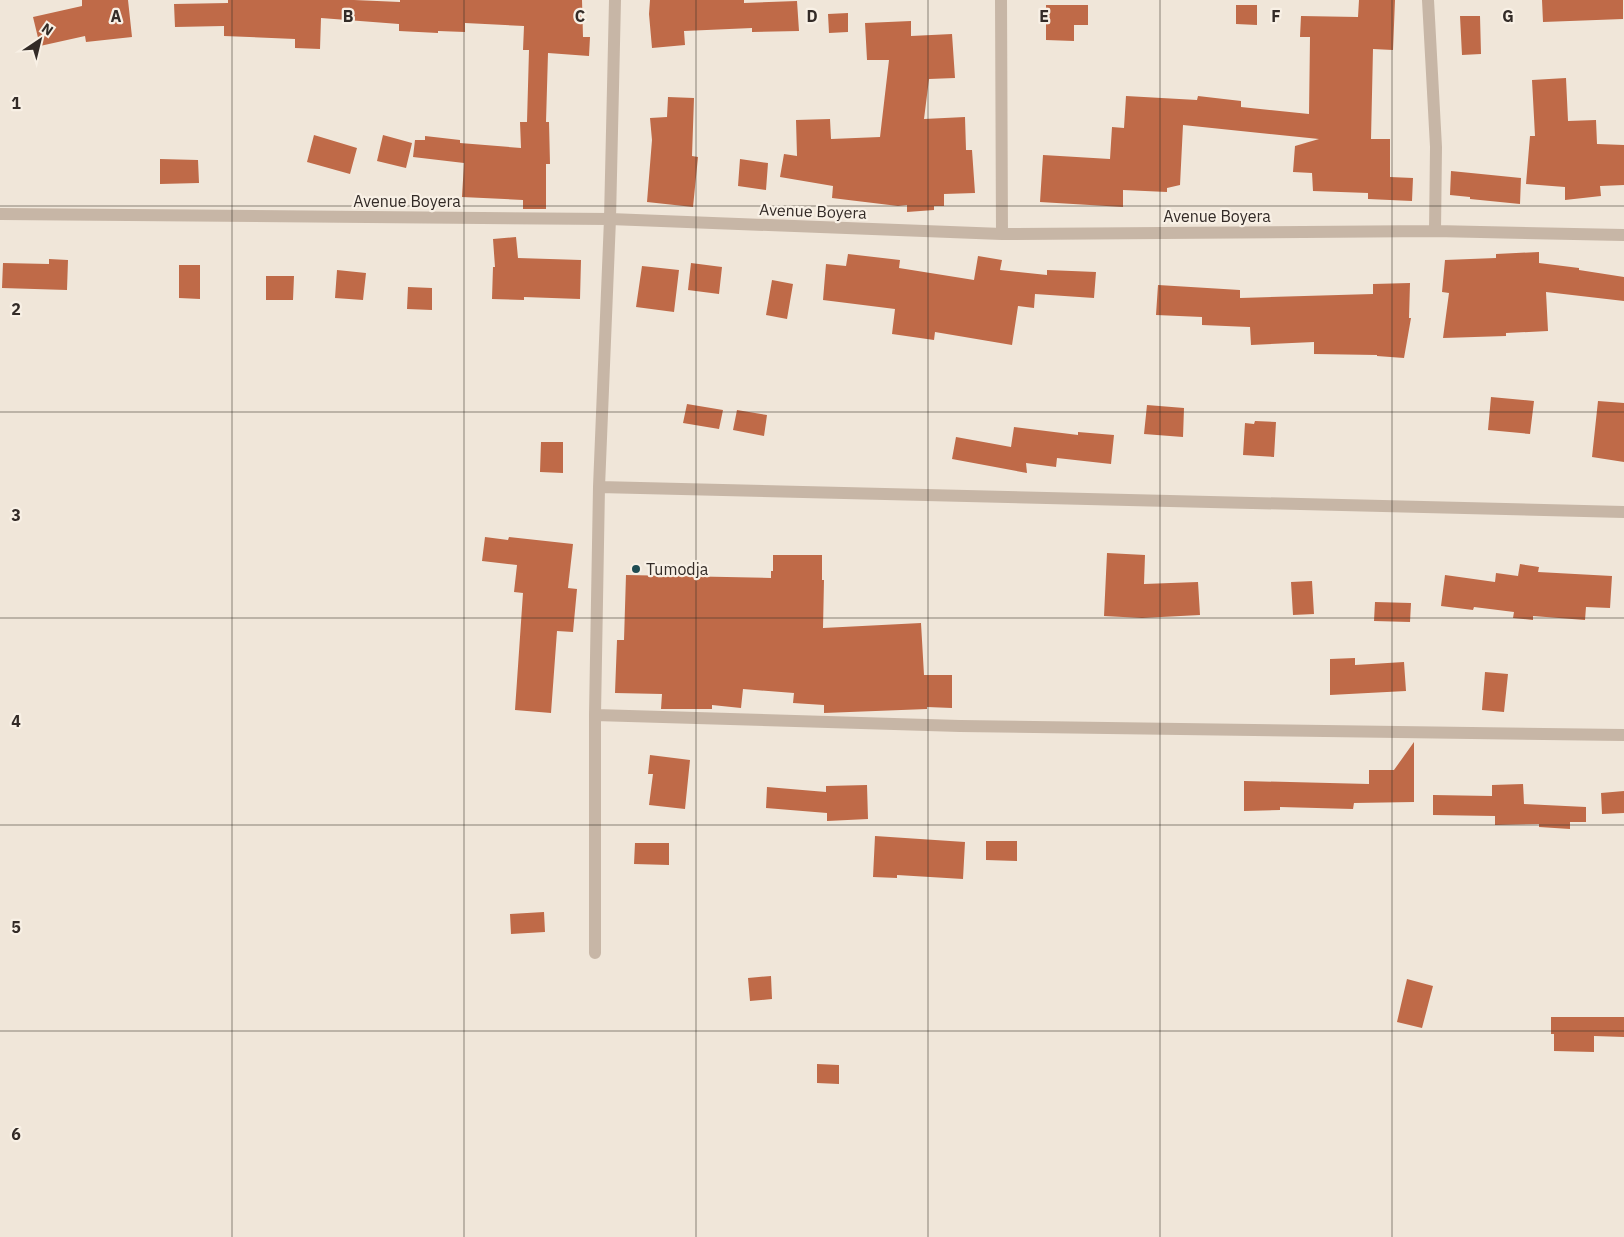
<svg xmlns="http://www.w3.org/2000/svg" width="1624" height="1237" font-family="'IBM Plex Sans',sans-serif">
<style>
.building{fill:#bf6a48}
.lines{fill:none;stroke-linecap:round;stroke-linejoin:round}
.minor{stroke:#c7b6a6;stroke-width:12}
.grid{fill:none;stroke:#332b27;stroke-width:1;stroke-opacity:0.55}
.poi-dot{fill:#1f4c52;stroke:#f8f0e5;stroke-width:2}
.labels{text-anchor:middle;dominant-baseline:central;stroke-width:4.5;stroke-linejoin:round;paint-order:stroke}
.street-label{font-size:16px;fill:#332b27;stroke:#f8f0e5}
.poi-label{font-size:16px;fill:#332b27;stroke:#f8f0e5;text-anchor:start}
.grid-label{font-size:16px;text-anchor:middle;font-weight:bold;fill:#332b27;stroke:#f8f0e5;stroke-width:4.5;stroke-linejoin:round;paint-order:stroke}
</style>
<rect width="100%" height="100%" fill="#f0e6d9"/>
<!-- building -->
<path class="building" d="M82,0h46l4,37 -46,5 -1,-6 -45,10 -7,-29 49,-11z
M228,0h126l46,2v-2h182l1,37h7l-1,19 -41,-3 -2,69h3l1,42h-4v45h-23v-9l-61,-3 2,-34 -51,-6 2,-17h10v-4l35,4v3l61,5 -1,-26h7l2,-72h-6l1,-24 -59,-3v9l-27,-1v2l-39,-2v-7l-78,-6 -1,31 -25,-1v-9l-71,-3v-10l-49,1 -1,-23 54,-1z
M650,0h94v3l53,-2 2,30 -47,1v-4l-68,3 1,14 -33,3 -3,-34z
M1359,0h36l-2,50 -20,-1 -2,90h19v38l23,1 -1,23 -44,-2v-6l-55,-2 -1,-18 -19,-1 2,-26 24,-7 -136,-14 -3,60 -13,3v4l-44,-2v17l-83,-5 3,-47 67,4 2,-32 12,1 2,-32 71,4 1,-4 43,5v6l68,7 1,-77h-10l1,-21 57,1z
M1542,0h81v19l-80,3z
M1046,5h42v20h-14v16l-28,-1z
M1236,5h21v20l-21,-1z
M848,13v19l-19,1 -1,-19z
M1460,16h20l1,38 -19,1z
M911,21v15l41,-2 3,44 -26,1 -5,40 41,-2 1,33h6l3,43 -31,1v12h-10v4l-27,2v-7l-9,1 -66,-8 1,-12 -53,-9 4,-23 13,2 -1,-36 34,-1 1,20 49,-2 9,-77h-22l-2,-37z
M1566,78l2,43 28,-1 1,24 27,1v40l-24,1 1,10 -36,4v-13l-39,-3 4,-48h5l-3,-56z
M668,97l26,1 -2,58 6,1 -5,50 -46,-5 5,-62 -2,-22 17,-1z
M314,135l43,13 -7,26 -43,-12z
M383,135l29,8 -6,25 -29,-7z
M160,159l38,1 1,23 -39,1z
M740,159l28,4 -2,27 -28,-4z
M1451,171l70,7 -1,26 -50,-5v-2l-20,-2z
M516,237l2,21 63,2 -1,39 -56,-2v3l-32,-1 1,-32h2l-2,-28z
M1539,252v11l40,5v2l45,7v24l-78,-9 2,39 -42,2v3l-63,2 6,-45 -7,-1 3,-32 51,-2v-4z
M848,254l52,6 -1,8 75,12 4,-24 24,4 -2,10 47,5v-5l49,2 -2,26 -59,-4 -1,14 -16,-2 -6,39 -77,-13 -1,8 -42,-6 3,-25 -72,-9 3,-36 20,2z
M49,259l19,1 -1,30 -65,-2 1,-25 46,1z
M691,263l31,4 -3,27 -31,-4z
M179,265h21v34l-21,-1z
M642,266l37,4 -5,42 -38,-5z
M337,270l29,3 -3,27 -28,-2z
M266,276h28l-1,24h-27z
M772,280l21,4 -6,35 -21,-4z
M1410,283l-1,35h2l-7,40 -27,-2v-1l-63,-1v-12l-63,3 -1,-18 -48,-2v-8l-46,-2 2,-30 82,5v8l133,-4v-10z
M408,287l24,1v22l-25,-1z
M1491,397l43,4 -4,33 -42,-4z
M1598,401l26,2v59l-32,-5z
M687,404l36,6 -4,19 -36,-6z
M1147,405l37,3 -1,29 -39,-3z
M737,410l30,5 -3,21 -31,-6z
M1255,421l21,1 -2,35 -31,-2 2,-32 9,1z
M1014,427l64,8v-3l36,3 -3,29 -54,-6 -1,9 -30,-4 1,10 -75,-14 4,-22 55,10z
M541,442h22v31l-23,-1z
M485,537l23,3 1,-3 64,7 -5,44 9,1 -4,43 -16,-1 -6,82 -36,-3 8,-117 -9,-1 3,-27 -35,-4z
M1107,553l38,2 -1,29 54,-2 2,33 -58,3 -38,-2z
M773,555h49v25h2l-1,48 98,-5 3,52h28v33l-25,-1v2l-103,4v-8l-31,-2 1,-10 -51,-4 -2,19 -29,-3v4h-51l1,-15 -47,-1 2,-53h7l2,-65 145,3v-7h2z
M1520,564l19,3 -1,5 74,4 -2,32 -24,-1 -1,13 -52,-4v4l-20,-2 1,-6 -40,-5 -1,3 -32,-4 4,-31 50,7 1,-9 22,3z
M1312,581l2,33 -21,1 -2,-33z
M1375,602l36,1 -1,19 -36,-1z
M1355,658v7l49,-3 2,29 -76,4v-36z
M1485,672l23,2 -4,38 -22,-2z
M1414,742v60l-60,1 -1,6 -73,-2v3l-36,1v-30l125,3v-14h25z
M650,755l40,5 -5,49 -36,-4 4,-31h-5z
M1523,784l1,20 62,3v15h-16v7l-31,-2v-3l-44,1v-9l-62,-1v-20l59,1v-11z
M867,785l1,34 -41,2v-8l-61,-5 1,-21 59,5v-6z
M1624,791v22l-22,1 -1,-21z
M875,836l90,6 -2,37 -66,-4v3l-24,-1z
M986,841h31v20l-31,-1z
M635,843h34v22l-35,-1z
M544,912l1,20 -34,2 -1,-20z
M771,976l1,23 -22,2 -2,-23z
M1407,979l26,7 -11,42 -25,-6z
M1551,1017h73v20l-30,-1v16l-40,-1v-17h-3z
M817,1064l22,1v19l-22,-1z"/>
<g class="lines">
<!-- minor -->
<path class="minor" d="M1001,0l1,234
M1428,0l8,147 -1,84
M0,214l610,5 392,15 433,-3 189,4
M599,487l1025,25
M595,715l365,11 664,9
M595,953v-238l4,-228 11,-268 5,-219"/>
</g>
<!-- grid -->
<path class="grid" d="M232,0v1237M464,0v1237M696,0v1237M928,0v1237M1160,0v1237M1392,0v1237M0,206h1624M0,412h1624M0,618h1624M0,825h1624M0,1031h1624"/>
<!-- markers -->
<circle class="poi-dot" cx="636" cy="569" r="5"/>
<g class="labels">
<!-- street labels -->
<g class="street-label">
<text x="407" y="201">Avenue Boyera</text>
<text transform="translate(813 211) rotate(2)">Avenue Boyera</text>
<text x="1217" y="216">Avenue Boyera</text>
</g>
<!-- poi labels -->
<g class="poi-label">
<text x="646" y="569">Tumodja</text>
</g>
</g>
<g class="grid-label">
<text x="116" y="22">A</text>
<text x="348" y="22">B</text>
<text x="580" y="22">C</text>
<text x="812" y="22">D</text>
<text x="1044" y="22">E</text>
<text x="1276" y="22">F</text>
<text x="1508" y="22">G</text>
<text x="16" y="109">1</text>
<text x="16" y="315">2</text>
<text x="16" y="521">3</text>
<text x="16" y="727">4</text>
<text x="16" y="933">5</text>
<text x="16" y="1140">6</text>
</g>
<!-- north arrow -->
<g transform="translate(40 40) rotate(35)" stroke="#f8f0e5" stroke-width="4" paint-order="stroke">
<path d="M0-4L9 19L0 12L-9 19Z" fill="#332b27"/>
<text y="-8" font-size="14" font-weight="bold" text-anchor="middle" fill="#332b27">N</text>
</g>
</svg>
